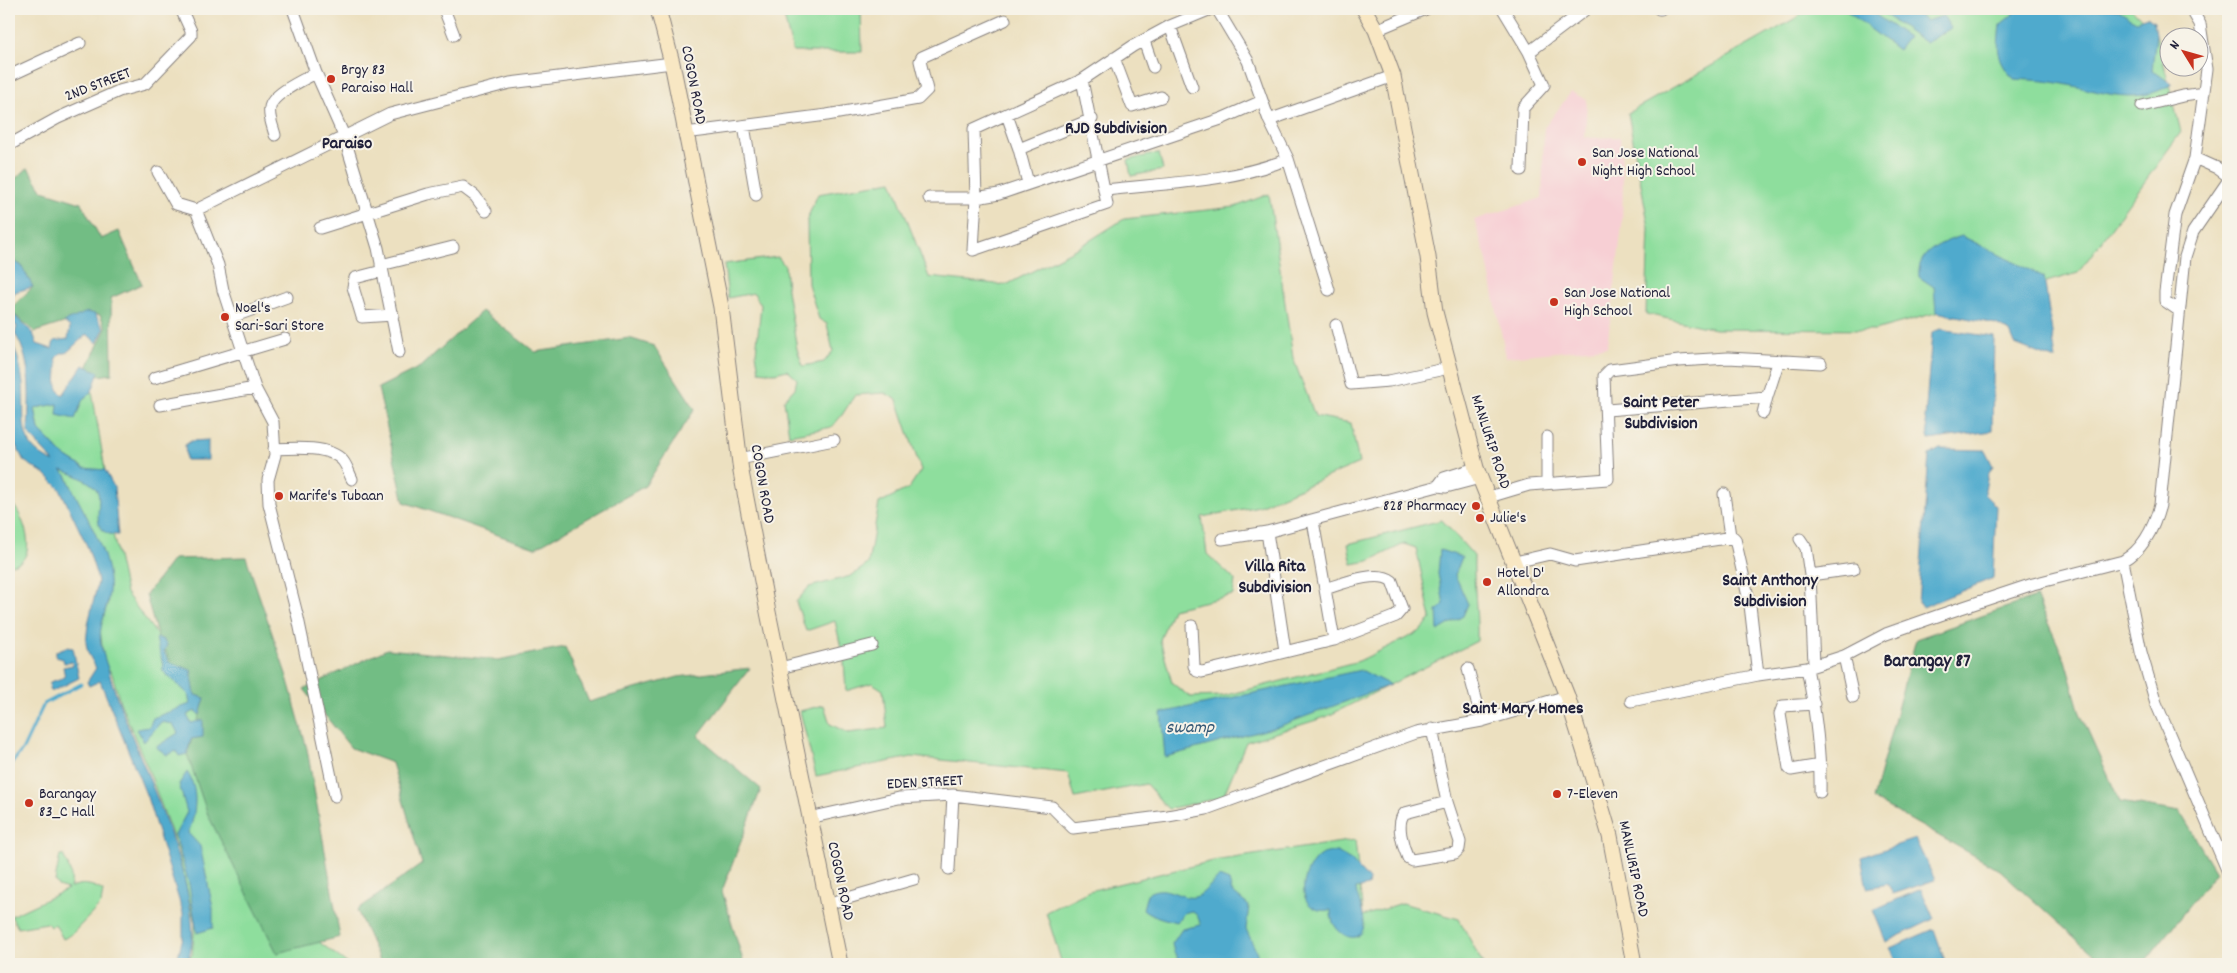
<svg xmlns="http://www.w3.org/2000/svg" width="2237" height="973" font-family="Dekko,sans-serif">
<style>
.built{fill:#f7cfd4}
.green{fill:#8ede9d;stroke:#58806c}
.forest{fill:#72bd84;stroke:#4a7060}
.water{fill:#4faacd;stroke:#386684}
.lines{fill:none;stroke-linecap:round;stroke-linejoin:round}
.stream{stroke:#4faacd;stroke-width:3}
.street-casing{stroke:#87817e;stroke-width:13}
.secondary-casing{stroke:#87817e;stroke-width:17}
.street{stroke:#fff;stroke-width:11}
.secondary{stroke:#f8e7c3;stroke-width:15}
.poi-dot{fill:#c8321e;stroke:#f7f3e8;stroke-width:2}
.labels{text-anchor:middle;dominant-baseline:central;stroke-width:4;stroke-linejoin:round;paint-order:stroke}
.poi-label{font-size:16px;fill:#22223b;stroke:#f7f3e8;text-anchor:start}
.street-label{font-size:16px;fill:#22223b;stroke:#f7f3e8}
.neighbourhood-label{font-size:18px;font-weight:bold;fill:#22223b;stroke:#f7f3e8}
.water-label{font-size:18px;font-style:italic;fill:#345875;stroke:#f7f3e8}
.quarter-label{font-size:19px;font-weight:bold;fill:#22223b;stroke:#f7f3e8}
</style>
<rect width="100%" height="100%" fill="#f7f3e8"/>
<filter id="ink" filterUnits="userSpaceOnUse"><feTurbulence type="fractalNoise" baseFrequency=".02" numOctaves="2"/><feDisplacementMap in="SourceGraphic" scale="10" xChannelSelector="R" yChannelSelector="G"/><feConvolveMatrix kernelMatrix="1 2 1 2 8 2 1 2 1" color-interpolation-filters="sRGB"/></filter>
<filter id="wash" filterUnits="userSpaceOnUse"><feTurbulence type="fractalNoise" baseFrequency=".0096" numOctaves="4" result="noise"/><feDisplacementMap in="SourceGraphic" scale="20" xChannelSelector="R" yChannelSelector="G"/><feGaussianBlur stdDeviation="1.12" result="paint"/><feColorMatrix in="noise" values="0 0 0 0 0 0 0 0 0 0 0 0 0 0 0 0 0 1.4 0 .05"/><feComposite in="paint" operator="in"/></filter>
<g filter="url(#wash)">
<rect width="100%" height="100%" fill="#ece0c0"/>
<!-- built -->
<path class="built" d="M1571,92l16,8 -2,38 35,-1 3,45 -1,44 -15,121 -101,10 -20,-100 -12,-37 68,-22 2,-70z"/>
<!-- green -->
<path class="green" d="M782,9h79l1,43h-69z
M1818,9h314l24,25 25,98 -103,141 -203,57 -160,-1 -69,-15 3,-86 -21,-115 175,-99z
M1159,153l4,17 -32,6 -3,-16z
M892,181l37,96 77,8 75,-39 43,-27 111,-12 34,-13 24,164 22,58 36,7 8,40 -100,43 -57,11 5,37 28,26 -2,15 -61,14 -12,31 12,43 18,14 33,-1 136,-35 60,-29 12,-13 -15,-71 -12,-4 -35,17 -17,3 -4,-20 94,-24 32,36c-1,29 4,56 3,85l-151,76 -80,25 -23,55 -55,12 -22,-25 -71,14 -7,-25 -156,-16 -96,19 -16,-65 24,-6 6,19 18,9 39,-5 -4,-38 -11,-7 -26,8 -2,-30 -9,-40 -29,10 -10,-29 13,-15 42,-11 17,-12 11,-61 30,-15 12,-18 -24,-70 -12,-7 -30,2 -13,20 -10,12 -43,8 -5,-35 11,-12 2,-9 -10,-9 -12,3 -16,-2 -3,-18 5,-48 -7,-12 -26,5 -4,-34 54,-7 7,9 2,24 10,59 6,17 21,-4 9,-11 -6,-27 -8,-5 -11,-35 -1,-65 11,-25z
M92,391l13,79h-6l27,123 31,42 31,59 17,4 38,186 105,80h-167l11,-9 3,-31 -17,-73 -28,-77 -30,-72 -8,-28 -8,-12 -4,-34 8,-26 -29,-99 -13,-28 -7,-7h25l-22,-14 -23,-24 -4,-22 48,-9z
M9,500c15,13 33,64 0,65z
M1355,840l8,76 39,-13 57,16 24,45h-421l-16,-52 43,-21 124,-30z
M60,855h3c5,11 11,21 7,33 11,-6 22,-4 33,3l-2,13 -30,31 -8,4 -8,-15 -5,3 -3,-4 -29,5 -7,-12 57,-27 -10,-3 -3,-5z"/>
<!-- forest -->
<path class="forest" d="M28,168l15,23 38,12 20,36 18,-8 23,53 -31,14 1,76 -30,4 24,-50 -6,-13 -8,-1 -57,18 -26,-22 24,-23 -12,-22 -12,-6v-75z
M482,311l53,41 94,-14 25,8 41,63 -50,77 -110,62 -131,-46 -26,-114 42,-21z
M246,557l41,120 20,72 33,188 -63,16 -69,-138 -21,-61 18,-56 -17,-4 -31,-59 -11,-40 27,-36z
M2036,597l29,63 15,53 40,89 60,10 36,60 -73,92h-39l-104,-94 -127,-71 43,-160z
M565,647l24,55 89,-25 72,-9 -52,68 63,53 -39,102 22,73h-363l-24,-54 65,-46 -30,-101 -41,-15 -47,-59 83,-40 111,11z"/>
<!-- water -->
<path class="water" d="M1844,9h23l41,28 -10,13z
M1877,9h34l15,12 17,-5 8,12 -25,15z
M2019,9h98l19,12 11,-4 7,5 2,12 -4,36 20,14c-40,25 -77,4 -120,-2 -12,-2 -26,-2 -38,-3 -18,-19 -17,-29 -14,-54z
M1962,236l82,41 12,83 -41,-16 -5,-12 -14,-8 -60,-12 -2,-25 -15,-10c-3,-25 23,-35 43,-41z
M12,261l9,4 12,22 -18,5 -6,12v-41z
M87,312l8,2 9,15 -7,14 -10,-9 -21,19h-5l-5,5c4,13 -5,28 7,37l20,-30 16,7 -7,19 -9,8 -8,20 -18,-4 1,-11 -23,4 4,22 23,24 22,14 21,2 9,17 4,48c-30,0 -16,-28 -20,-42 -3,-11 -27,-20 -37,-23l5,5c14,33 40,68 43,105 2,17 -5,32 -8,48 -3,14 4,31 8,44 17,67 108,232 77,292h-10l7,-27v-24l-36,-116 -47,-116 -11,5 -2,-4 9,-14 -8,-15 -2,-10 2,-19 10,-42 -1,-5 -9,-29 -28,-59 -15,-15 -21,-13 -11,-21 -4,-44v-59c8,14 12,30 14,47 3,36 -8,61 31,78l-26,-29c1,-32 5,-72 -13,-99l2,-8 -8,-3v-5l5,-3 19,18 4,11 15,5 2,-8 14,-2 2,-12 -6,-5z
M1940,329l54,8 -2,94 -63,9 -4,-21 7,-86z
M208,440v20h-22l-1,-15 6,-4z
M1940,449l45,1 8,16 -5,9 -4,19 12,12 -3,72 -70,29 -5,-4 11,-148z
M1440,550l22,7 -7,18 13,29 -5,12 -25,15 -1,-20 7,-7 -6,-30z
M156,638l6,1 5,6 -3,7 5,10 22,8 4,25 10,3 -5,17 -5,-4 -8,4 4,8 12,-3v17l-12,2 -4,15 -8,2 -3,-5 -9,4 -11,-8 22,-14 -5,-9 -12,-2 -17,20 -7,-13 12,-2 4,-9 37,-14 -2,-10 -25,-23c0,-12 -5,-21 -7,-33z
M66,647l7,1 6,30 -28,14 -2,-2 1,-8 15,-5 -2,-10 10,-2 -1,-3 -8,1 -1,-4 -7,-2v-6z
M1361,670l29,15 -110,41 -115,31 -4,-44z
M187,772c12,17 9,44 1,61l12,13 13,62v20l-16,5 -8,-49 -14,-49 12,-23 -8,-28z
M1915,839l20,41 -42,14 -5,-10 -21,4 -6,-31z
M1337,852l14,8 18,20 -1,6 -12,3c2,12 8,23 8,35 -2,26 -35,10 -33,-14 -4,0 -8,1 -12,0 -25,-7 -15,-41 -1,-53 5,-4 13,-5 19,-5z
M1219,877l10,4 3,11 17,14 -3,23 11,24 1,11h-76l-8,-12 -2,-8 10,-15 19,-4 -4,-10 -6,-4 -7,2 -8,9c-11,-3 -25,-6 -33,-13l4,-15c20,-13 35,9 51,2 7,-4 15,-14 21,-19z
M1921,889l13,30 -48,23 -13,-32z
M1934,929l12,35h-47l-9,-16z"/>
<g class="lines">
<!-- stream -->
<path class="stream" d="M9,767l14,-18 21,-45 37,-20"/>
</g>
</g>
<g filter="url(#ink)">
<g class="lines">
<!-- street casing -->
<g class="street-casing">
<path id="street" d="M293,9l23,64 28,63 34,112 21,104
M444,9l10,26
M1217,9l31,52 21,59 19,39 41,131
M1503,9l26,43 15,33 -21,23 -2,62
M1659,9h2
M1170,26l22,61
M1376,30l50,-21
M1144,41l9,26
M1529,52l57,-43
M1114,58l18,48 29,-9
M9,76l71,-33
M1082,80l25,124 -134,46 3,-52 -2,-69 108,-49 51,-34 37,-20 41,-17
M2142,106l41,-10 21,-3
M1007,115l12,34 9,34
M1269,120l124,-44
M744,126l12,69
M685,133l142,-18 91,-16 9,-9 -7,-29 2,-4 83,-37
M275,135c-2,-8 -7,-19 -5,-27 1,-14 35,-29 46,-35
M9,145l49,-27 61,-27 26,-7 46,-48v-5l-10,-22
M1019,149l73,-30
M2195,158l22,10 11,8
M158,172l18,32 20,6
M1105,190c61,-7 126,-8 183,-31
M929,198h47l23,-4 222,-75 41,-18
M320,228l108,-34 35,-7 12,9 11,15
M381,265l72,-18
M382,271l-27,7 -2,9 9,30 31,-2
M2178,310l-13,-9v-9l10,-77 20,-57 12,-89 -7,-45 -9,-15
M232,317l55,-20
M1336,325l15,59 38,-3 60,-13
M154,378l131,-39
M160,405l95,-17
M1607,410l160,-13 12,-37
M1763,413l4,-16
M274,449c18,-1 56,-4 69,12 4,5 6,12 9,18
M739,459l95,-19
M1547,483v-46
M1438,486l6,-8 32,-10
M1724,494l6,42
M1489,497l40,-12 79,-6 -4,-103 6,-6 69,-9 49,-3 93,5
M1313,521l21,119
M1267,532l18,119
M1222,539l45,-7 171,-46 8,1 34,-9
M1800,539l6,9 4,27
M2123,561l18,91 15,51 72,169
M1515,562l35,-8 25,7 158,-24 2,2 15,66 8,70
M1192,626l2,40 3,5 5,1 132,-32 62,-24 6,-7 -10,-28c-14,-12 -51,3 -67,8
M1844,656l9,41
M1814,664l-4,-89 44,-6
M780,668l92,-23
M1807,668c8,41 14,82 13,124
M1468,669l14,52
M1631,701l127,-26 49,-7 37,-12 42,-22 54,-19 93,-31 90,-23c21,-12 31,-33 37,-56l25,-248 8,-25 35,-51
M1814,704l-31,2 -3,8 9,54 2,2 30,-5
M1432,729l15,73 13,40 -1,7 -4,4 -43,7 -4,-2c-5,-11 -13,-36 -3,-45l42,-11
M335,796l-37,-178 -29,-114 -1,-24 7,-25 -2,-33 -18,-34 -32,-98 -5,-25 -22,-55 194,-96 120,-31 162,-20
M809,818l90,-20 54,-3 99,12 21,21 95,-12 38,-7 210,-76 66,-12 85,-25
M949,869l4,-74
M827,904l87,-25"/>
</g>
<!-- secondary casing -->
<g class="secondary-casing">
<path id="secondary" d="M658,9l14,54 49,244 20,165 27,140 72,352
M1364,9l12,21 17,46 35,181 7,55 41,156 91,228 27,86 16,54 24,128"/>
</g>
<!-- street -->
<use href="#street" class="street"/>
<!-- secondary -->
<use href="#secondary" class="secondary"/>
</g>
</g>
<!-- markers -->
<g class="poi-dot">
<circle cx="331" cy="79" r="5"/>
<circle cx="1582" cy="162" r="5"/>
<circle cx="1554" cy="302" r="5"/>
<circle cx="225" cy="317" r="5"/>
<circle cx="279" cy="496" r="5"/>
<circle cx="1476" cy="506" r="5"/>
<circle cx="1480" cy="518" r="5"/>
<circle cx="1487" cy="582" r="5"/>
<circle cx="1557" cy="794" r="5"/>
<circle cx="29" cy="803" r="5"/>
</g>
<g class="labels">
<!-- poi labels -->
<g class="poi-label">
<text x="341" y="70">Brgy 83<tspan x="341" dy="18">Paraiso Hall</tspan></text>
<text x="1592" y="153">San Jose National<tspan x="1592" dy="18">Night High School</tspan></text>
<text x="1564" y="293">San Jose National<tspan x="1564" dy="18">High School</tspan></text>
<text x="235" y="308">Noel's<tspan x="235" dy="18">Sari-Sari Store</tspan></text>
<text x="289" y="496">Marife's Tubaan</text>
<text x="1466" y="506" text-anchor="end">828 Pharmacy</text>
<text x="1490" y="518">Julie's</text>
<text x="1497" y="573">Hotel D'<tspan x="1497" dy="18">Allondra</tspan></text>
<text x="39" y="794">Barangay<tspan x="39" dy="18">83_C Hall</tspan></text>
<text x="1567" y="794">7-Eleven</text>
</g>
<!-- street labels -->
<g class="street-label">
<text transform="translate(98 85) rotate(-21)">2ND STREET</text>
<text transform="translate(693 85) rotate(79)">COGON ROAD</text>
<text transform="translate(1490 442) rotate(72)">MANLURIP ROAD</text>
<text transform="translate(762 484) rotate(80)">COGON ROAD</text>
<text transform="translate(925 783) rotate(-3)">EDEN STREET</text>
<text transform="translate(1633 869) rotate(78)">MANLURIP ROAD</text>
<text transform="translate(840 881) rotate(78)">COGON ROAD</text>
</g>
<!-- neighbourhood labels -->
<g class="neighbourhood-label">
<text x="1116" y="129">RJD Subdivision</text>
<text x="347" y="144">Paraiso</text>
<text x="1661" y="403">Saint Peter<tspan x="1661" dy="21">Subdivision</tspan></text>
<text x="1275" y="567">Villa Rita<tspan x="1275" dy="21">Subdivision</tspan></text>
<text x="1770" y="581">Saint Anthony<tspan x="1770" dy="21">Subdivision</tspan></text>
<text x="1523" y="709">Saint Mary Homes</text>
</g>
<!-- water labels -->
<g class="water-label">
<text x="1190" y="728">swamp</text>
</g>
<!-- quarter labels -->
<g class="quarter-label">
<text x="1927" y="662">Barangay 87</text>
</g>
</g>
<!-- margin -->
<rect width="2237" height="973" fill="none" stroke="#f7f3e8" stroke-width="30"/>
<!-- north arrow -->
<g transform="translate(2184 52) rotate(307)"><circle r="24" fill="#f7f3e8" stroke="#a29fa3"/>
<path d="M0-4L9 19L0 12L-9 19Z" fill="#c8321e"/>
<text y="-8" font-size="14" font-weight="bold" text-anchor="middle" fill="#22223b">N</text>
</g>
</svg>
